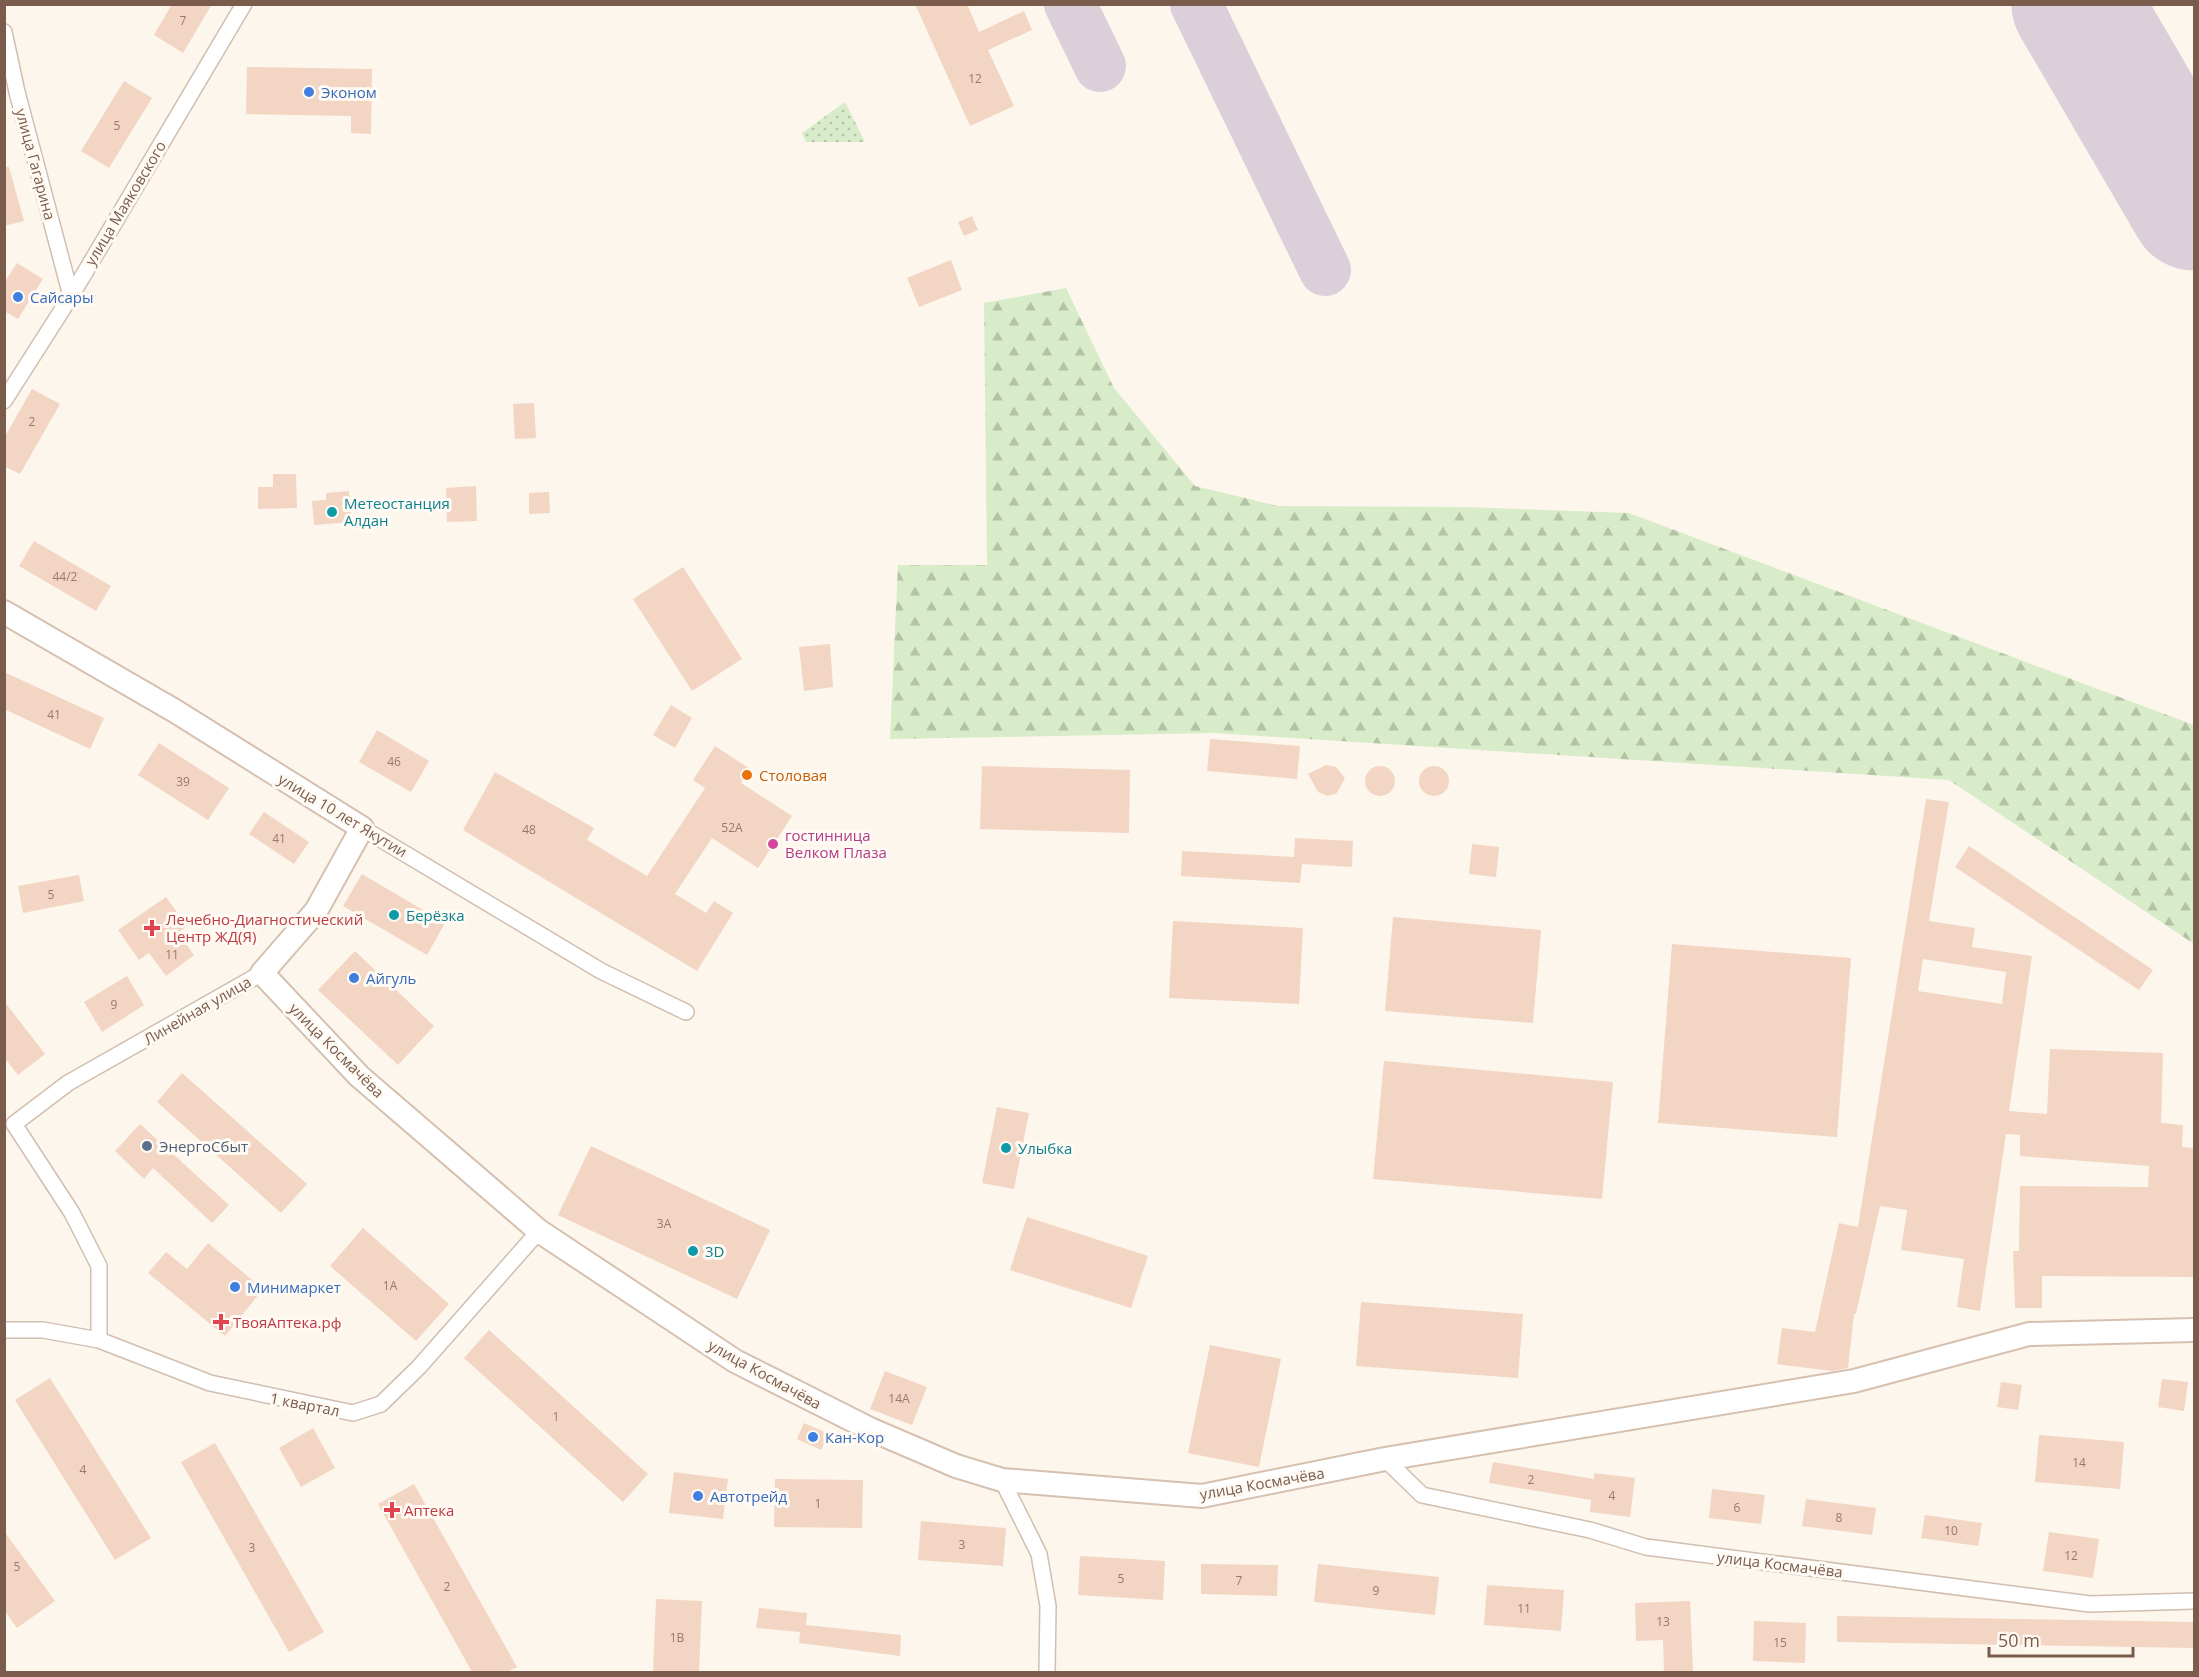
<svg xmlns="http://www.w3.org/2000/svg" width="2199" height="1677" font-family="'Open Sans',sans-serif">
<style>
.grass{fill:url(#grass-dots)}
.forest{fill:url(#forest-firs)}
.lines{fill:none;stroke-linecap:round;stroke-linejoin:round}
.taxiway{stroke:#dbcfda;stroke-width:52}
.runway{stroke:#dbcfda;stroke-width:129}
.building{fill:#f3d5c3;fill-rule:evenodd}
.street-casing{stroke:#d1beb0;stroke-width:18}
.secondary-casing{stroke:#d6c0b0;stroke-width:26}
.street{stroke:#fff;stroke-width:15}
.secondary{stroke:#fff;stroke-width:22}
.shop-dot{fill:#3f7fe0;stroke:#fffaf3;stroke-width:2}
.culture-dot{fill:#0f9aa8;stroke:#fffaf3;stroke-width:2}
.food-dot{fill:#e8710a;stroke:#fffaf3;stroke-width:2}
.hotel-dot{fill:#d1479c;stroke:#fffaf3;stroke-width:2}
.health-dot{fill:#e0444e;stroke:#fffaf3;stroke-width:2}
.service-dot{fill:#5c6f8a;stroke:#fffaf3;stroke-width:2}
.labels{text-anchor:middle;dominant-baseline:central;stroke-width:6;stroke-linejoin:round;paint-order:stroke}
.number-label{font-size:12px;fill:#987a6a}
.shop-label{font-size:15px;fill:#366cbe;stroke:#fffaf3;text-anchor:start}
.street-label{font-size:15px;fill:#7a5c4d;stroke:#fffaf3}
.culture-label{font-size:15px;fill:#0d838f;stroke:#fffaf3;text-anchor:start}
.food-label{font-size:15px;fill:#c56008;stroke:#fffaf3;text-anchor:start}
.hotel-label{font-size:15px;fill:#b23c85;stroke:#fffaf3;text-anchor:start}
.health-label{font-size:15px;fill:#be3a42;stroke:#fffaf3;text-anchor:start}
.service-label{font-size:15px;fill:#4e5e75;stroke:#fffaf3;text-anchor:start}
</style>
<defs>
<pattern id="grass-dots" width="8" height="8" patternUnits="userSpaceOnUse" patternTransform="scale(1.5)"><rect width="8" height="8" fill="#d8ecc9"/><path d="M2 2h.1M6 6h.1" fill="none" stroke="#b4c2a5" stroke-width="1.8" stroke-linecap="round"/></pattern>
<pattern id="forest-firs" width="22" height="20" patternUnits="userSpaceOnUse" patternTransform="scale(1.5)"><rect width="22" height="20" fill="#d8ecc9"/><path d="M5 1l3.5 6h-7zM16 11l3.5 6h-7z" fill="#b4c2a5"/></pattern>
</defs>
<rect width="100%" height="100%" fill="#fdf6ec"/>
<!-- grass -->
<path class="grass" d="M845,102l20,40h-59l-4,-9z"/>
<!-- forest -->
<path class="forest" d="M1066,288l48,100 81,98 83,20 187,1 164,6 565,212v219l-245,-164 -735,-47 -324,6 8,-174h89l-3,-262z"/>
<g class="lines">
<!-- taxiway -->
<path class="taxiway" d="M1070,4l30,62
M1196,4l129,266"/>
<!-- runway -->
<path class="runway" d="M2076,4l118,202"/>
</g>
<!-- building -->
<path class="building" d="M172,4h40l-29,49 -29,-18z
M915,4h52l12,28 45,-21 8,19 -44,20 26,56 -44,20z
M247,67l125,2 -1,65 -20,-1v-17l-105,-2z
M124,81l28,17 -43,70 -28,-17z
M4,167h5l15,54 -20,5z
M972,216l6,14 -14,6 -6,-14z
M951,260l11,30 -43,17 -12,-29z
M17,263l26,16 -25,40 -14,-8v-28z
M32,389l28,15 -40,70 -16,-8v-28z
M534,403l2,35 -21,1 -2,-35z
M273,474h23l1,34 -39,1v-22h15z
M476,486l1,35 -30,1 -1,-34z
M349,491l3,31 -38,3 -2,-24 14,-1v-7z
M549,492l1,21 -21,1v-21z
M34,541l77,45 -15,25 -77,-45z
M683,567l59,92 -50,32 -59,-92z
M830,644l3,43 -29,4 -5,-44z
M4,672l100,46 -14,31 -86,-40z
M671,705l21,13 -17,30 -22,-13z
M377,730l52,31 -18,31 -52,-30z
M1210,739l90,7 -3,33 -90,-8z
M159,743l70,45 -21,32 -70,-45z
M715,746l35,23 -9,14 51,33 -34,52 -46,-30 -37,56 31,19 8,-12 19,12 -36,58 -234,-141 32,-58 99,56 -7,12 60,36 58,-88 -12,-8z
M1326,765l10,2 9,11 -8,15 -9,3 -10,-4 -10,-18z
M1365 781a15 15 0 1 1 30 0a15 15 0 1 1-30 0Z
M982,766l148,4 -1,63 -149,-4z
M1419 781a15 15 0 1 1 30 0a15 15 0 1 1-30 0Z
M1926,799l23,3 -20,119 46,7 -3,19 60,9 -23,155 38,3 3,-65 113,4 -2,70 22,2 -1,22 12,1v129l-152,-1v32h-27l-2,-57h6l1,-65 128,1 1,-21 -129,-10v-21l-14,-1 -26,177 -23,-4 7,-48 -63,-9 6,-40 -27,-4 -24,108h-2l-6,54 -16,3 -55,-7 5,-36 33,4 24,-109 19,4zM1923,959l83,13 -4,32 -84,-13z
M264,812l45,30 -15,22 -45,-30z
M1295,838l58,3 -1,26 -50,-3 -2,19 -119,-7 1,-25 112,6z
M1472,844l27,3 -3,30 -27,-3z
M1969,846l184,124 -14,20 -184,-123z
M362,874l83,49 -18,32 -84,-49z
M79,875l5,26 -61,12 -5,-27z
M166,897l21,29 -9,7 16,22 -28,21 -17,-23 -10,7 -21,-30z
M1393,917l148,13 -8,93 -148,-12z
M1173,921l130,7 -4,76 -130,-6z
M1672,944l179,14 -14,179 -179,-14z
M355,951l79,75 -36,39 -80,-75z
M127,976l17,29 -42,27 -18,-30z
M4,1001l41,53 -27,21 -14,-18z
M1384,1061l229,21 -11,117 -229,-20z
M182,1073l125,111 -26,29 -124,-111z
M997,1107l32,6 -15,76 -32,-6z
M140,1124l89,81 -17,18 -59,-55 -9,11 -29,-28z
M591,1146l179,84 -33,69 -179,-84z
M1027,1217l121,39 -17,52 -121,-38z
M363,1228l86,76 -33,37 -86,-75z
M208,1243l55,46 -38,47 -77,-63 18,-21 21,17z
M1361,1302l162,12 -5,64 -162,-12z
M489,1330l159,144 -25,28 -159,-144z
M1210,1345l71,14 -22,108 -71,-14z
M885,1371l42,16 -15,38 -42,-16z
M50,1378l101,160 -36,22 -100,-160z
M2162,1379l26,3 -4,29 -26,-4z
M2001,1382l21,3 -4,25 -21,-3z
M804,1423l25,11 -8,16 -24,-11z
M313,1428l22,40 -34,19 -22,-39z
M2039,1435l85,7 -4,47 -85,-7z
M215,1443l109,189 -35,20 -108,-190z
M1493,1462l101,17v-6l41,5 -5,39 -40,-5 1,-12 -102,-17z
M674,1472l54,7 -5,40 -54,-6z
M775,1479l88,1 -1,48 -88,-1z
M414,1484l103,183 -10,5h-35l-94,-168z
M1712,1489l53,6 -4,29 -52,-6z
M1806,1499l70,9 -4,27 -70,-9z
M1925,1515l57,8 -4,23 -57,-8z
M921,1521l85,7 -3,38 -85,-6z
M4,1531l51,70 -38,27 -13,-18z
M2049,1532l50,7 -6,39 -50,-7z
M1080,1556l85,5 -2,39 -85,-5z
M1201,1564l77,1 -1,31 -76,-2z
M1318,1564l121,13 -4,38 -121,-13z
M1487,1585l77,5 -3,41 -77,-6z
M656,1599l46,2 -3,71h-46z
M1690,1601l3,71h-29l-1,-32 -27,1 -1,-38z
M759,1608l48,5 -1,12 95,10 -1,21 -101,-13 1,-11 -44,-4z
M1837,1616l357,6v26l-357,-6z
M1754,1621l52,2 -1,40 -52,-2z"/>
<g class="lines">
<!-- street casing -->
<g class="street-casing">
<path id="street" d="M4,32l13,60 54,204
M4,401l67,-105 173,-292
M362,828l239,143 85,41
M4,1330h39l56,10 111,43 143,30 28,-9 38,-37 120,-136
M99,1340v-74l-27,-53 -58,-89 54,-41 194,-110
M1385,1459l37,36 168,35 56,17 444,57 104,-3
M1002,1480l37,74 9,52 -1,66"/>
</g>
<!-- secondary casing -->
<g class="secondary-casing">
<path id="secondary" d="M4,612l171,99 187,117 -46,83 -54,62 97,103 180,155 196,130 137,69 84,36 46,14 200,16 183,-37 469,-78 175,-47 165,-4"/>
</g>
<!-- street -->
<use href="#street" class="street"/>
<!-- secondary -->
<use href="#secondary" class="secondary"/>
</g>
<!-- markers -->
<g class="shop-dot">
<circle cx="309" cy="92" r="6"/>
<circle cx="18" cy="297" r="6"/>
<circle cx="354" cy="978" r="6"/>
<circle cx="235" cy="1287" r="6"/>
<circle cx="813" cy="1437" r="6"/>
<circle cx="698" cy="1496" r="6"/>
</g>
<g class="culture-dot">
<circle cx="332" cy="512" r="6"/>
<circle cx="394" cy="915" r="6"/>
<circle cx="1006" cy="1148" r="6"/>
<circle cx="693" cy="1251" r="6"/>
</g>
<circle class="food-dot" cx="747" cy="775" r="6"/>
<circle class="hotel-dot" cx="773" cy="844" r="6"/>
<g class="health-dot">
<path d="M149 919h6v6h6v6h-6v6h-6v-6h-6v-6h6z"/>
<path d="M218 1313h6v6h6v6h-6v6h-6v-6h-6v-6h6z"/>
<path d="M389 1501h6v6h6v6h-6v6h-6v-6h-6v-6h6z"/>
</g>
<circle class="service-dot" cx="147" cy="1146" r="6"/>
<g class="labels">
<!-- number labels -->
<g class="number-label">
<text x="183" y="20">7</text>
<text x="975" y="78">12</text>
<text x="117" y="125">5</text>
<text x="32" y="421">2</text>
<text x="65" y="576">44/2</text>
<text x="54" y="714">41</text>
<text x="394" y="761">46</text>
<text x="183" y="781">39</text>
<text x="732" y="827">52А</text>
<text x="529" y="829">48</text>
<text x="279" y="838">41</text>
<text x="51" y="894">5</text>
<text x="172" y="954">11</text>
<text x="114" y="1004">9</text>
<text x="664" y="1223">3А</text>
<text x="390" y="1285">1А</text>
<text x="899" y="1398">14А</text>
<text x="556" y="1416">1</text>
<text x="2079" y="1462">14</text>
<text x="83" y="1469">4</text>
<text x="1531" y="1479">2</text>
<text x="1612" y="1495">4</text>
<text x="818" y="1503">1</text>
<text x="1737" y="1507">6</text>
<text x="1839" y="1517">8</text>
<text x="1951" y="1530">10</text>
<text x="962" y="1544">3</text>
<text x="252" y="1547">3</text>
<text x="2071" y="1555">12</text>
<text x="17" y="1566">5</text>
<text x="1121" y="1578">5</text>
<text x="1239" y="1580">7</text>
<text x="447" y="1586">2</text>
<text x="1376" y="1590">9</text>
<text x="1524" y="1608">11</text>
<text x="1663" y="1621">13</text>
<text x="677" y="1637">1В</text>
<text x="1780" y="1642">15</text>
</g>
<!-- shop labels -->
<g class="shop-label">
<text x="321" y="92">Эконом</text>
<text x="30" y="297">Сайсары</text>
<text x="366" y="978">Айгуль</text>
<text x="247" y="1287">Минимаркет</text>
<text x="825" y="1437">Кан-Кор</text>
<text x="710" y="1496">Автотрейд</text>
</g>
<!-- street labels -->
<g class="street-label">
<text transform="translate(36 164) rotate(75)">улица Гагарина</text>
<text transform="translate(125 203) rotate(-59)">улица Маяковского</text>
<text transform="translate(343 815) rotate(31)">улица 10 лет Якутии</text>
<text transform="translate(197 1010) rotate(-30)">Линейная улица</text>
<text transform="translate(337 1050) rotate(45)">улица Космачёва</text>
<text transform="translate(765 1374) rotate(29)">улица Космачёва</text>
<text transform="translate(305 1404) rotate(11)">1 квартал</text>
<text transform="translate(1262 1483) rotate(-10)">улица Космачёва</text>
<text transform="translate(1780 1564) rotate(7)">улица Космачёва</text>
</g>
<!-- culture labels -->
<g class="culture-label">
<text x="344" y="503">Метеостанция<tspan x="344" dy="17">Алдан</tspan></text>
<text x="406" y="915">Берёзка</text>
<text x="1018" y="1148">Улыбка</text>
<text x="705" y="1251">3D</text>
</g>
<!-- food labels -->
<g class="food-label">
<text x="759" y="775">Столовая</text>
</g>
<!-- hotel labels -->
<g class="hotel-label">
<text x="785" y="835">гостинница<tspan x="785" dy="17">Велком Плаза</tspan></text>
</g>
<!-- health labels -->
<g class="health-label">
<text x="166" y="919">Лечебно-Диагностический<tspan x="166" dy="17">Центр ЖД(Я)</tspan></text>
<text x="233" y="1322">ТвояАптека.рф</text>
<text x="404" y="1510">Аптека</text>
</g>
<!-- service labels -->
<g class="service-label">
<text x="159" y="1146">ЭнергоСбыт</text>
</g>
</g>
<!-- border -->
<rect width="2199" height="1677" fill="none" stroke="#7a5c4d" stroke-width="12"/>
<!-- scale -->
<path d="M1989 1647v9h144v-9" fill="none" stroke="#7a5c4d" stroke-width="3"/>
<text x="1998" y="1647" font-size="18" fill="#7a5c4d" stroke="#fffaf3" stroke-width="4.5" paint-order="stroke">50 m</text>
</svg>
